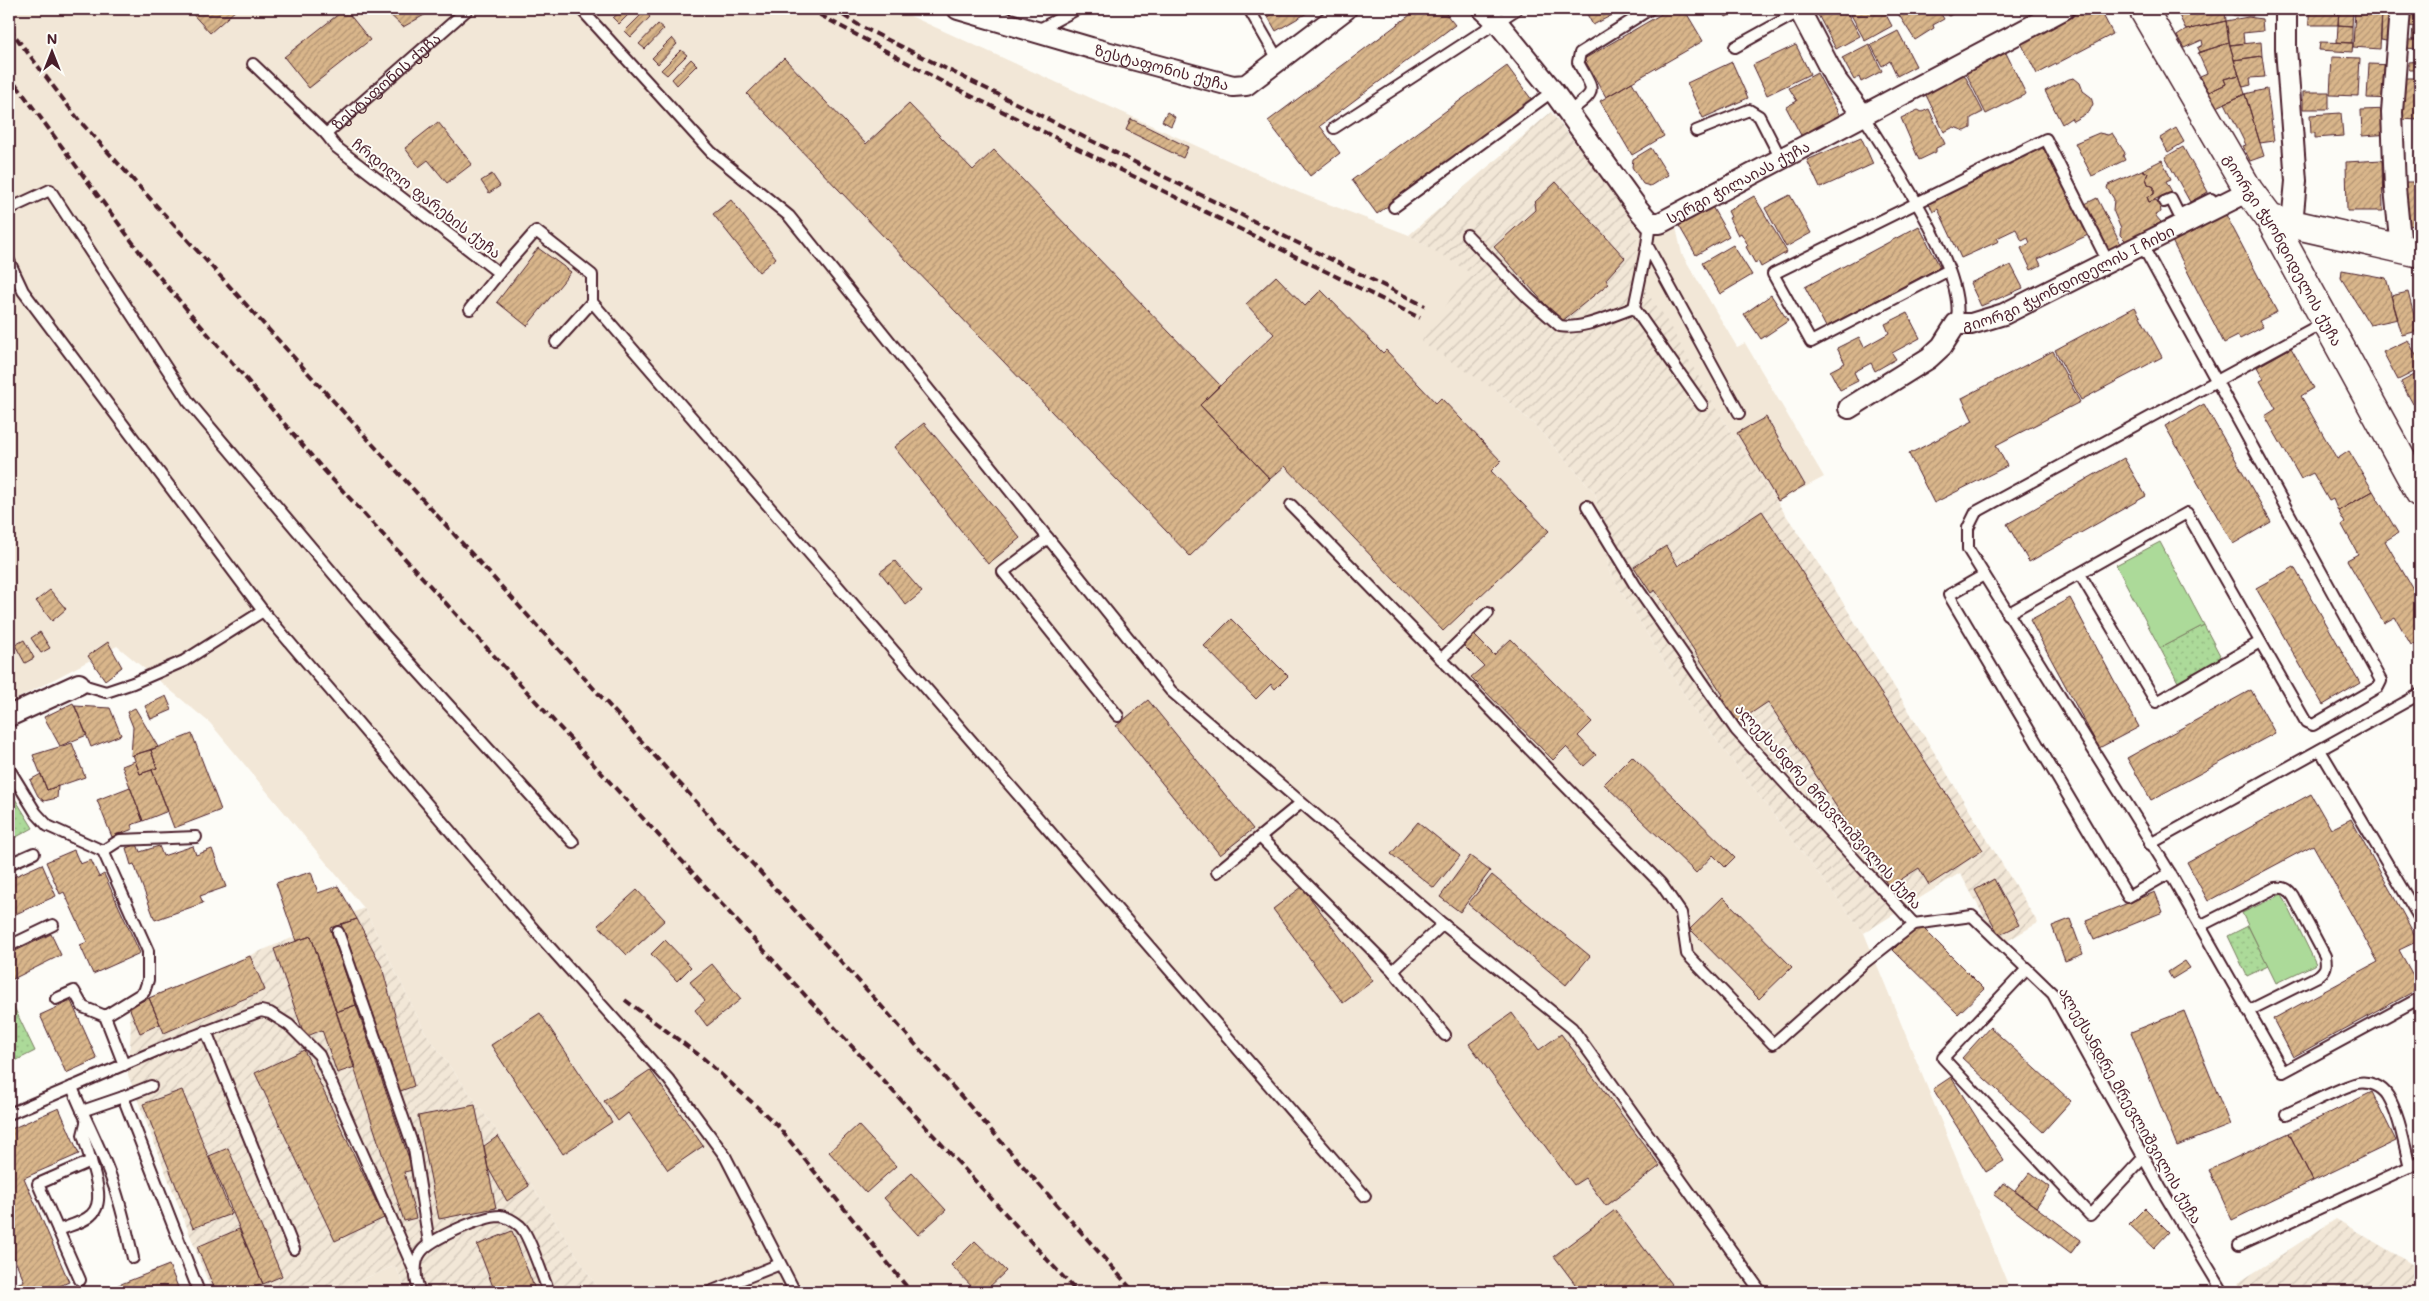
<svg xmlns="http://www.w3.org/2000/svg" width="2429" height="1301" font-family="Mali,'Noto Sans Georgian',sans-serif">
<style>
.built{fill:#f2e7d7}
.industrial{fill:url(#industrial-furrows)}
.grass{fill:url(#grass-dots);stroke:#7b7c62}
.garden{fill:#acda99;stroke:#7b7c62}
.building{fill:url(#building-hatch);stroke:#4a1f2b}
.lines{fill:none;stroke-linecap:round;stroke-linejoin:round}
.lane-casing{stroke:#4a1f2b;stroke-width:14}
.street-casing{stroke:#4a1f2b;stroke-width:24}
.secondary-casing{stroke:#4a1f2b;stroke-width:31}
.lane{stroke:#fdfcf7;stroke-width:10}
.street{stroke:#fdfcf7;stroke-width:20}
.secondary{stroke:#fdfcf7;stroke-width:28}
.rail{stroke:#4a1f2b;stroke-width:4;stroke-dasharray:8 4;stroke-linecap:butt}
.labels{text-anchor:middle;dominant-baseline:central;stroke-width:4;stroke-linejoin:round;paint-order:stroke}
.street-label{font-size:15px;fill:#4a1f2b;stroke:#fdfcf7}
</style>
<defs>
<pattern id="industrial-furrows" width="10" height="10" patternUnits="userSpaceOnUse" patternTransform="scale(1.25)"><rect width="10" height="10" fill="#f2e7d7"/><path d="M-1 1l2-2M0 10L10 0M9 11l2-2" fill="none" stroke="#d1c6b9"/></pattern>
<pattern id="grass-dots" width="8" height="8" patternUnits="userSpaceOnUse" patternTransform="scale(1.25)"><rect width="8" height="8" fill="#acda99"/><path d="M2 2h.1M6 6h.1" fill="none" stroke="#96bb84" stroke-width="1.8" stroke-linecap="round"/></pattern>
<pattern id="building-hatch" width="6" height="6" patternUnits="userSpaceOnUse" patternTransform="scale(1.25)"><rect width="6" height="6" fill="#d9b68b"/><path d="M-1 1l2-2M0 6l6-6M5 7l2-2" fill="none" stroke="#b29372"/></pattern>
</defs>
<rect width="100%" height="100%" fill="#fdfcf7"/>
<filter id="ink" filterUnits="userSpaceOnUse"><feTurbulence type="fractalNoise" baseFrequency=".02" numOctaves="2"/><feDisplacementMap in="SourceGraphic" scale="10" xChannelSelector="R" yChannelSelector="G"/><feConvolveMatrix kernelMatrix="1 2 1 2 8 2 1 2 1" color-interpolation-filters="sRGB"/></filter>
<g filter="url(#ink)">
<!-- built -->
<path class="built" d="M9,9h886l405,184 109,42 60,36 26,119 38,33 62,70 14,78 86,141 169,221 147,359h-1411l-99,-155 -76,-105 -61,-124 -154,-185 -93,-77 -108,57z
M1636,220l39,3 7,31 55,93 8,-4 79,134 -47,25 -48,-72 -67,-116 -17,-24 -14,-5 6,-45 -7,-10z
M395,1266l13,26h-77z"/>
<!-- industrial -->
<path class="industrial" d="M1551,112l85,108 -6,10 8,10 -6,45 13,5 18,24 66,116 99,148 210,345 -38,22 -40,-72 -96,60 -169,-221 -86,-141 -14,-78 -62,-70 -38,-33 -74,-48 48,-70 -60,-37z
M364,908l61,124 76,105 99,155h-192l-13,-26 -64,26h-119l-84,-217 3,-50 -3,-19z
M2336,1219l84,50v23h-177l-5,-9z"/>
<!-- grass -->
<path class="grass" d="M2204,625l18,34 -44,23 -18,-34z
M9,789l24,39 -24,13z
M2248,926l20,40 -21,10 -19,-40z
M11,1001l24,50 -20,10 -6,-12v-47z"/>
<!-- garden -->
<path class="garden" d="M2160,542l44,83 -44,23 -44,-83z
M2282,894l34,70 -40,19 -34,-70z"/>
<!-- building -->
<path class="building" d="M188,9h49l-27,24z
M345,9l25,31 -61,48 -25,-31z
M384,9h51l-32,18z
M623,9h11l-15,15 -6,-6z
M1263,9h19l-14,8z
M1282,9h23l2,4 -31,18 -8,-14z
M1418,9h24l13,16 -135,101 20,27 -30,23 -42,-55z
M1584,9h40l-31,16z
M1670,9h14l19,32 -97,56 -22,-38z
M1722,9h20l-16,8z
M1820,9h25l15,27 -24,13 -20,-38z
M1848,9h35l9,17 -27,15z
M1895,9h43l6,10 -11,6 1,3 -19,12z
M1944,9h17l-12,7z
M2085,9h15l13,25 -76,40 -17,-33z
M2176,9h49l1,12 -40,9z
M2233,9h20v7l-20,-1z
M2309,9h30l-1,16h-29z
M2339,9l14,1 -1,16 -14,-1z
M2355,9h27l-2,40 -27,-2z
M2355,9h42v4l-42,-2z
M2382,9h15l-1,34 -15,-3z
M645,11l5,6 -19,20 -6,-6z
M2408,11l12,1v15l-13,-1z
M2248,17l14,2 1,12 -20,2 1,10 -14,2 -4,-24z
M2226,21l3,22 -29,9 -2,-4 5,-3 -1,-5 -18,8 -7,-12 9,-6z
M658,24l6,5 -19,20 -6,-5z
M2338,25l14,1v17l-15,-1z
M2413,26l7,1v13h-8z
M1898,31l18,35 -19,10 -7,-15 -8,5 -11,-21z
M672,38l5,6 -19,20 -6,-6z
M2405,40h15v9l-16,-1z
M2261,42l1,14 -28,4 -4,-15z
M2320,42l33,1 -1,9 -33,-2z
M2229,43l10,32 -15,4 2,5 -17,8 -9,-16 7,-3 -9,-20z
M1869,44l13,27 -21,11 -2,-5 -5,3 -12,-22z
M1796,45l14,29 -43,21 -14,-30z
M681,50l6,5 -20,20 -6,-5z
M2006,53l20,41 -40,20 -20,-41z
M2262,56l3,21 -15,1 1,7 -8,2 -9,-27z
M2332,57l28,1 -2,38 -28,-1z
M784,58l82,86 43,-40 64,66 21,-20 226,235 -20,20 70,74 -80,77 -443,-462z
M691,59l6,6 -20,20 -5,-6z
M2420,61v9h-11v-8z
M1732,62l16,36 -45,20 -16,-35z
M2369,64l25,1 -2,34 -25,-1z
M1507,66l25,34 -155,114 -25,-34z
M1963,72l20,40 -12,6v10l-6,3 -11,-4 -10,5 -20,-41z
M1817,73l24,45 -38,21 -17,-32 11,-6 -8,-13z
M2239,75l6,19 -30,14 -8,-15 19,-9 -2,-5z
M2074,78l6,5 3,8 8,6 2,7 -4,8 -16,9 -2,-3 -9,6 -17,-33 24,-12z
M2402,78h18l-1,42 -18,-1z
M1632,82l32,54 -32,19 -32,-54z
M2267,89l7,52 -14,2 -15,-49z
M2303,92h26v17h-26z
M2245,94l19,62 -14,5 -7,-15 3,-1 -21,-42z
M1929,109l16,35 -9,4v4l-17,8 -18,-42 17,-8 4,2z
M2390,109l2,25 -30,2 -1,-26z
M1167,112l8,5 -4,9 -9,-5z
M2341,113l2,23 -28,2v-5l-4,1 -1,-19z
M1131,119l57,28 -5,11 -57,-28z
M438,122l34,42 -25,19 -19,-23 -9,7 -14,-19z
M2176,128l8,14 -16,10 -8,-14z
M2099,133l9,2 4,-2 13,20 -2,3 2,4 -33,16 -17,-33z
M1861,137l12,27 -53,24 -13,-28z
M2183,147l25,45 -18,10 -25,-45z
M1651,148l17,27 -18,11 -7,-2 -11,-17 1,-8z
M2041,148l8,4 39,83 -50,24 3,6 -10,5 -10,-22 9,-5 -2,-5 -6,3 -6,-12 -19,9 2,3 -38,17 -23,-49 -5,3 -5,-11z
M2162,160l9,19 -5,2 6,11 -23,10 -2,-5 7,-3v-7l-6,-3 -2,-6 2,-5 -6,-3z
M2382,160l1,51h-36l-1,-49z
M2142,170l6,3 -2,5 2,6 6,3v7l-7,3 2,5 7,-2 4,6 1,6 -6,3 6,7 1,5 -34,16 -8,-8 1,-6 -8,-19 1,-11 -7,-11 1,-3z
M492,174l8,12 -11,7 -8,-12z
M1556,182l69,76 -19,21 2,5 -47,38 -67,-75 41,-37 -1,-7z
M2404,182h16v43l-14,1z
M1790,195l21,38 -25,14 -21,-39z
M1754,196l33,56 -26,15 -3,-6 -3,2 -9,-16 2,-2 -7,-12 -3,2 -9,-17 2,-1 -3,-6z
M2097,198l24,47 -14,6 -24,-46z
M731,200l45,58 -17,14 -46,-58z
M1711,205l18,31 -33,19 -18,-31z
M2225,213l52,99 -18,9 4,6 -23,12 -2,-3 -14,7 -52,-102z
M1919,226l21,41 -114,60 -21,-40z
M1733,245l19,30 -32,19 -18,-31z
M538,248l33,24 -44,54 -30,-24z
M2011,265l12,23 -42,18 -11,-23z
M2342,270l44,8 12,41 -28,6 -29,-47z
M1276,276l29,30 16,-16 62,63 3,-3 50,53 5,-5 60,63 -10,10 58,60 -106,100 -158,-165 -15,13 -70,-74 74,-71 -28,-30z
M2408,292l10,39 -16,4 -11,-39z
M1771,295l17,26 -27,18 -17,-25z
M2135,307l27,50 -81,43 -26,-50z
M1907,313l13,25 -28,15 4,6 -21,12 -4,-8 -17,9 4,9 -18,9 -10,-19 15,-8 -8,-15 22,-11 5,10 25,-14 -4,-9z
M2408,340l12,23v6l-22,11 -15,-28z
M2291,348l23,40 -13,8 36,63 12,-8 24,40 -35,20 -5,-12 -4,2 -16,-28 -12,6 -36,-63 11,-7 -16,-28 4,-2 -7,-12z
M2053,351l27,51 -84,43 11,21 -73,37 -25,-49 64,-33 -11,-23z
M2420,372v28l-7,4 -12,-22z
M2204,404l67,118 -38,22 -68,-118z
M1766,417l39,68 -27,16 -41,-68z
M924,423l96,115 -32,26 -94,-117z
M2124,458l22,38 -117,66 -22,-38z
M2373,491l25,42 -13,8 35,60v52l-6,-10 -3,2 -16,-28 -11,6 -37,-63 11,-6 -16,-29 3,-2 -7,-12z
M1762,511l221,339 -54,35 -10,-17 -30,19 -121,-185 -33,22 -16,-26 4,-3 -68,-105 -4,3 -17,-26 32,-21 12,20z
M895,561l27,31 -16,13 -26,-33z
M2294,567l66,116 -37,22 -67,-117z
M50,590l16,19 -14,12 -16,-20z
M2070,598l69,129 -40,21 -69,-128z
M1231,619l57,57 -13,13 -4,-5 -15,15 -52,-53z
M40,632l10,16 -9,5 -10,-15z
M1474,635l20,20 17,-16 81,83 -14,14 18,19 -12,11 -18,-19 -13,13 -82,-83 13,-11 -21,-21z
M24,640l10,18 -9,5 -10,-18z
M108,642l14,25 -17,13 -17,-24z
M2251,690l24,43 -124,67 -24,-42z
M166,696l6,14 -21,9 -6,-13z
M1148,700l105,129 -33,26 -104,-129z
M73,703l14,32 -27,11 -16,-29z
M75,706l35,2 11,27 -30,12z
M135,708l23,39 -27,9 2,-29 -6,-15z
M192,734l29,76 -47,18 -22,-58 5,-2 -6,-18z
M72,743l13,34 -38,13 -14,-35z
M151,750l6,18 -17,6 -7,-19z
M1632,756l103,101 -10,10 -12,-12 -17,18 -92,-89z
M135,761l5,13 12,-4 16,41 -25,10 -21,-55z
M41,774l6,16 11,-4 -1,12 -13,3 -6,-5 -8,-16z
M130,787l13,34 -12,4 2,4 -21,8 -15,-37z
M2311,794l20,35 20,-10 67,122 -19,9 21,38 -127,69 -20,-38 105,-57 -65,-117 -105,56 -21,-39z
M1418,822l42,34 -26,32 -43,-34z
M137,844l3,8 19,-6 4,10 30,-10 3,9 16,-6 14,38 -26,9 3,7 -48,17 -21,-56 -3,1 -5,-17z
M74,850l6,14 11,-4 8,17 5,-3 36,79 -47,21 -13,-29 7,-3 -23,-50 -4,2 -14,-32z
M1470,856l20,15 -30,41 -20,-15z
M42,864l14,32 -47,21v-38z
M311,872l7,21 20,-7 19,33 -27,9 26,77 -20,7 -25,-76 -15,5 -20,-58z
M1492,875l98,81 -24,29 -98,-81z
M1994,879l25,46 -20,10 -24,-45z
M1302,887l71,94 -30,22 -70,-94z
M637,890l28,30 -38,35 -29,-30z
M2155,892l8,20 -69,28 -8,-20z
M1723,897l69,70 -33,32 -69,-70z
M357,919l25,48 32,119 -16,6 -57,-168z
M2070,919l13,35 -18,7 -13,-35z
M1919,924l65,65 -26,25 -65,-64z
M51,934l10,21 -52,26v-27z
M311,936l44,131 -18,6 -15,-43 -17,7 -31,-88z
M665,940l26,27 -14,14 -26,-27z
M250,956l15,34 -101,43 -15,-35z
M2185,961l5,7 -18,11 -4,-7z
M712,964l29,35 -34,27 -12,-16 10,-9 -15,-19z
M149,998l11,26 -20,9 -11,-26z
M71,1001l26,58 -31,14 -26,-58z
M356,1005l57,165 -9,2 12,46 -12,3 -68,-209z
M2184,1011l46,114 -53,21 -46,-114z
M540,1013l72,109 -49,32 -72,-109z
M1512,1013l27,37 22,-16 99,132 -54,40 -21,-28 -11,7 -105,-141z
M1990,1027l81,74 -28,31 -81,-74z
M304,1050l80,168 -49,23 -80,-168z
M650,1070l53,76 -35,24 -40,-57 -10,8 -14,-20z
M1951,1077l53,84 -18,11 -53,-83z
M182,1090l49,124 -38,14 -50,-124z
M2372,1092l24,49 -83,40 -24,-48z
M475,1105l21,103 -57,11 -21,-103z
M59,1108l20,46 -55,24 45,104 -14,6 1,4h-46l-1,-5 15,-6 -15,-35v-116z
M858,1125l38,41 -30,27 -37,-41z
M2289,1133l24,48 -81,39 -23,-50z
M498,1136l31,50 -22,15 -19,-33 -4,-22z
M228,1148l54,128 -19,8 -54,-128z
M2030,1172l20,15 -14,20 -21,-16z
M912,1173l34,37 -28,25 -34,-37z
M2003,1183l78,57 -10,13 -77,-58z
M2145,1208l24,24 -15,16 -25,-24z
M1615,1210l62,82h-96l-27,-36z
M239,1229l24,55 -20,8h-27l-19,-45z
M512,1231l24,61h-41l-18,-47z
M975,1241l31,30 -22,21h-7l-26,-27z
M169,1265l11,27h-79z"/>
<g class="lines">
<!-- lane casing -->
<g class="lane-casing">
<g id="lane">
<path d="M581,9l130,143 78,64 382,475 272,233 129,104 189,264"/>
<path d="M1249,9l30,52"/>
<path d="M1036,31l41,-22"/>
<path d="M1735,47l67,-37"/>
<path d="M253,64l73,70 10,13 163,126 37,-42 56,44v27l-36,40"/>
<path d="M1569,112c30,-23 25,-19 9,-50l2,-9 70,-44"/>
<path d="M1862,114c28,45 108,160 94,210"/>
<path d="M1334,128l183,-119"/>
<path d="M1696,131l53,-21 10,6 22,43"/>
<path id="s1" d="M326,134l142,-125"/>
<path d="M2164,202l7,-3 8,16 32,-16 4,9"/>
<path d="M1394,207l159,-116"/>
<path d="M9,209l41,-19 138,211 196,233 189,208"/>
<path d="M1650,223l-3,22 92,168"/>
<path d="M1467,235l61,63 32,28c23,4 52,-11 74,-18"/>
<path d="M1647,245l-13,63 68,97"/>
<path d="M9,261l14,30 240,320 273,321 133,148 56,76 70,136"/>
<path d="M1949,270l-138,72 -38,-68 273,-135 62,123"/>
<path d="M592,302l773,894"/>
<path d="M470,309l29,-36"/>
<path d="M2325,322l-349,190 -8,16v21l202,324 113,199 137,-74"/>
<path d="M1291,505l370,379 20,29 6,41 86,90 91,-81 50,-39"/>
<path d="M1587,506l48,79 101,145 178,194 58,-8 81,78 107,193 63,105"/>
<path d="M1048,538l-45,34 115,144"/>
<path d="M2080,574l76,128 104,-60"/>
<path d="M1984,575l-35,20 179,302 42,-24"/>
<path d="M2007,614l180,-101 119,209 7,3 65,-38 3,-6 -239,-436"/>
<path d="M1441,659l47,-46"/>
<path d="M79,684l27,8 27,-9 51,-22 79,-50"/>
<path d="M2320,750l100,169"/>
<path d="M9,769l27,44 12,13 55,25 45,100v29l-4,12 -39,24 19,49"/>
<path d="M1260,837l133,134 52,64"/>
<path d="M2150,844l270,-150"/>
<path d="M103,851l17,-11 76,-3"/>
<path d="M9,864l25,-11"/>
<path d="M1217,872l84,-69"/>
<path d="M2200,926l75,-38c9,-1 13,0 18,8l32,60c2,10 1,14 -7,20l-70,35"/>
<path d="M338,932l76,217 15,94"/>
<path d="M9,946l44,-21"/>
<path d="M2027,969l-84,89 147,157 54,-58"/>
<path d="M1393,971l50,-47"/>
<path d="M56,999l18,-8 9,16 22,9"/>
<path d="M206,1031l88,218"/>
<path d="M72,1087c13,33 30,63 41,96 9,24 14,50 20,75"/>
<path d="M123,1097l28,-11"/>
<path d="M82,1111l41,-14 76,195"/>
<path d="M9,1114l156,-67 96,-36 9,2 19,12 30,30 96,217"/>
<path d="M2286,1114c20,-8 52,-26 72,-31 11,-2 24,3 30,13 12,20 16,49 22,71"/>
<path d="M58,1230c10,-4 25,-7 33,-15 14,-12 4,-39 0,-54"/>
<path d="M2239,1245l181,-83"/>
<path d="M80,1280l-42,-96 53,-23 -8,-26 3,-12"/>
<path d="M420,1292c-5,-11 -7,-30 1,-40 9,-13 62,-36 79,-36 8,1 14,5 20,10 9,8 23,53 29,66"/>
<path d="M710,1292l70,-28"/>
</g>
</g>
<!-- street casing -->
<g class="street-casing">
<g id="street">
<path id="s2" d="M958,9l133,39 142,38 13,-1 100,-76"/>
<path id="s3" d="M1483,9l14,13 56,69 85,118 12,14h10l404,-214"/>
<path d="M2286,9v39l10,133 -4,43"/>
<path d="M2400,9l-8,103 3,76 6,61"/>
<path d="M1800,11l36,69 26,34"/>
<path id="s4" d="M1849,408l80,-50 13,-12 14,-22h15l33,-10 245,-123"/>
<path d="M9,716l70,-32"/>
</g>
</g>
<!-- secondary casing -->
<g class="secondary-casing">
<g id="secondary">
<path id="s5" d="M2143,9l106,182 21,28 150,274"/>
<path d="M2270,219l150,34"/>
</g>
</g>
<!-- lane -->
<use href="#lane" class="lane"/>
<!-- street -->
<use href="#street" class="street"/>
<!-- secondary -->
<use href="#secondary" class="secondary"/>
<!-- rail -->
<path class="rail" d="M809,9l130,71 481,238
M833,9l29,18 563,279
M9,28l69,91 806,890 250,283
M9,75l141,191 172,202 755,824
M625,1000l78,58 74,67 134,167"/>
</g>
</g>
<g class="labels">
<!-- street labels -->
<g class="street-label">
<text stroke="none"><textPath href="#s2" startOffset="212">ზესტაფონის ქუჩა</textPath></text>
<text stroke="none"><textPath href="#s1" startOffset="80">ზესტაფონის ქუჩა</textPath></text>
<text stroke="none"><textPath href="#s3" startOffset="370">სერგი ჭილაიას ქუჩა</textPath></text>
<text transform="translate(427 198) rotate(38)">ჩრდილო ფარეხის ქუჩა</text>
<text stroke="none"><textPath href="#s5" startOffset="279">გიორგი ჭყონდიდელის ქუჩა</textPath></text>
<text stroke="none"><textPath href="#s4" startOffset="261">გიორგი ჭყონდიდელის I ჩიხი</textPath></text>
<text transform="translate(1829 806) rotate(48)">ალექსანდრე მრევლიშვილის ქუჩა</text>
<text transform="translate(2131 1105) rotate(60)">ალექსანდრე მრევლიშვილის ქუჩა</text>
</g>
</g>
<!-- margin -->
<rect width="2429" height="1301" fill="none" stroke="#fdfcf7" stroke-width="30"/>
<rect x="15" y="15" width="2399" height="1271" fill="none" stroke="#4a1f2b" stroke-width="2" filter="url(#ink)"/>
<!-- north arrow -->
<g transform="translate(52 52)" stroke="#fdfcf7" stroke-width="4" paint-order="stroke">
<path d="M0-4L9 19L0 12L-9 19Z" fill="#4a1f2b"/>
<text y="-8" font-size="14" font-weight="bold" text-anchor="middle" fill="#4a1f2b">N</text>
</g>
</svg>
